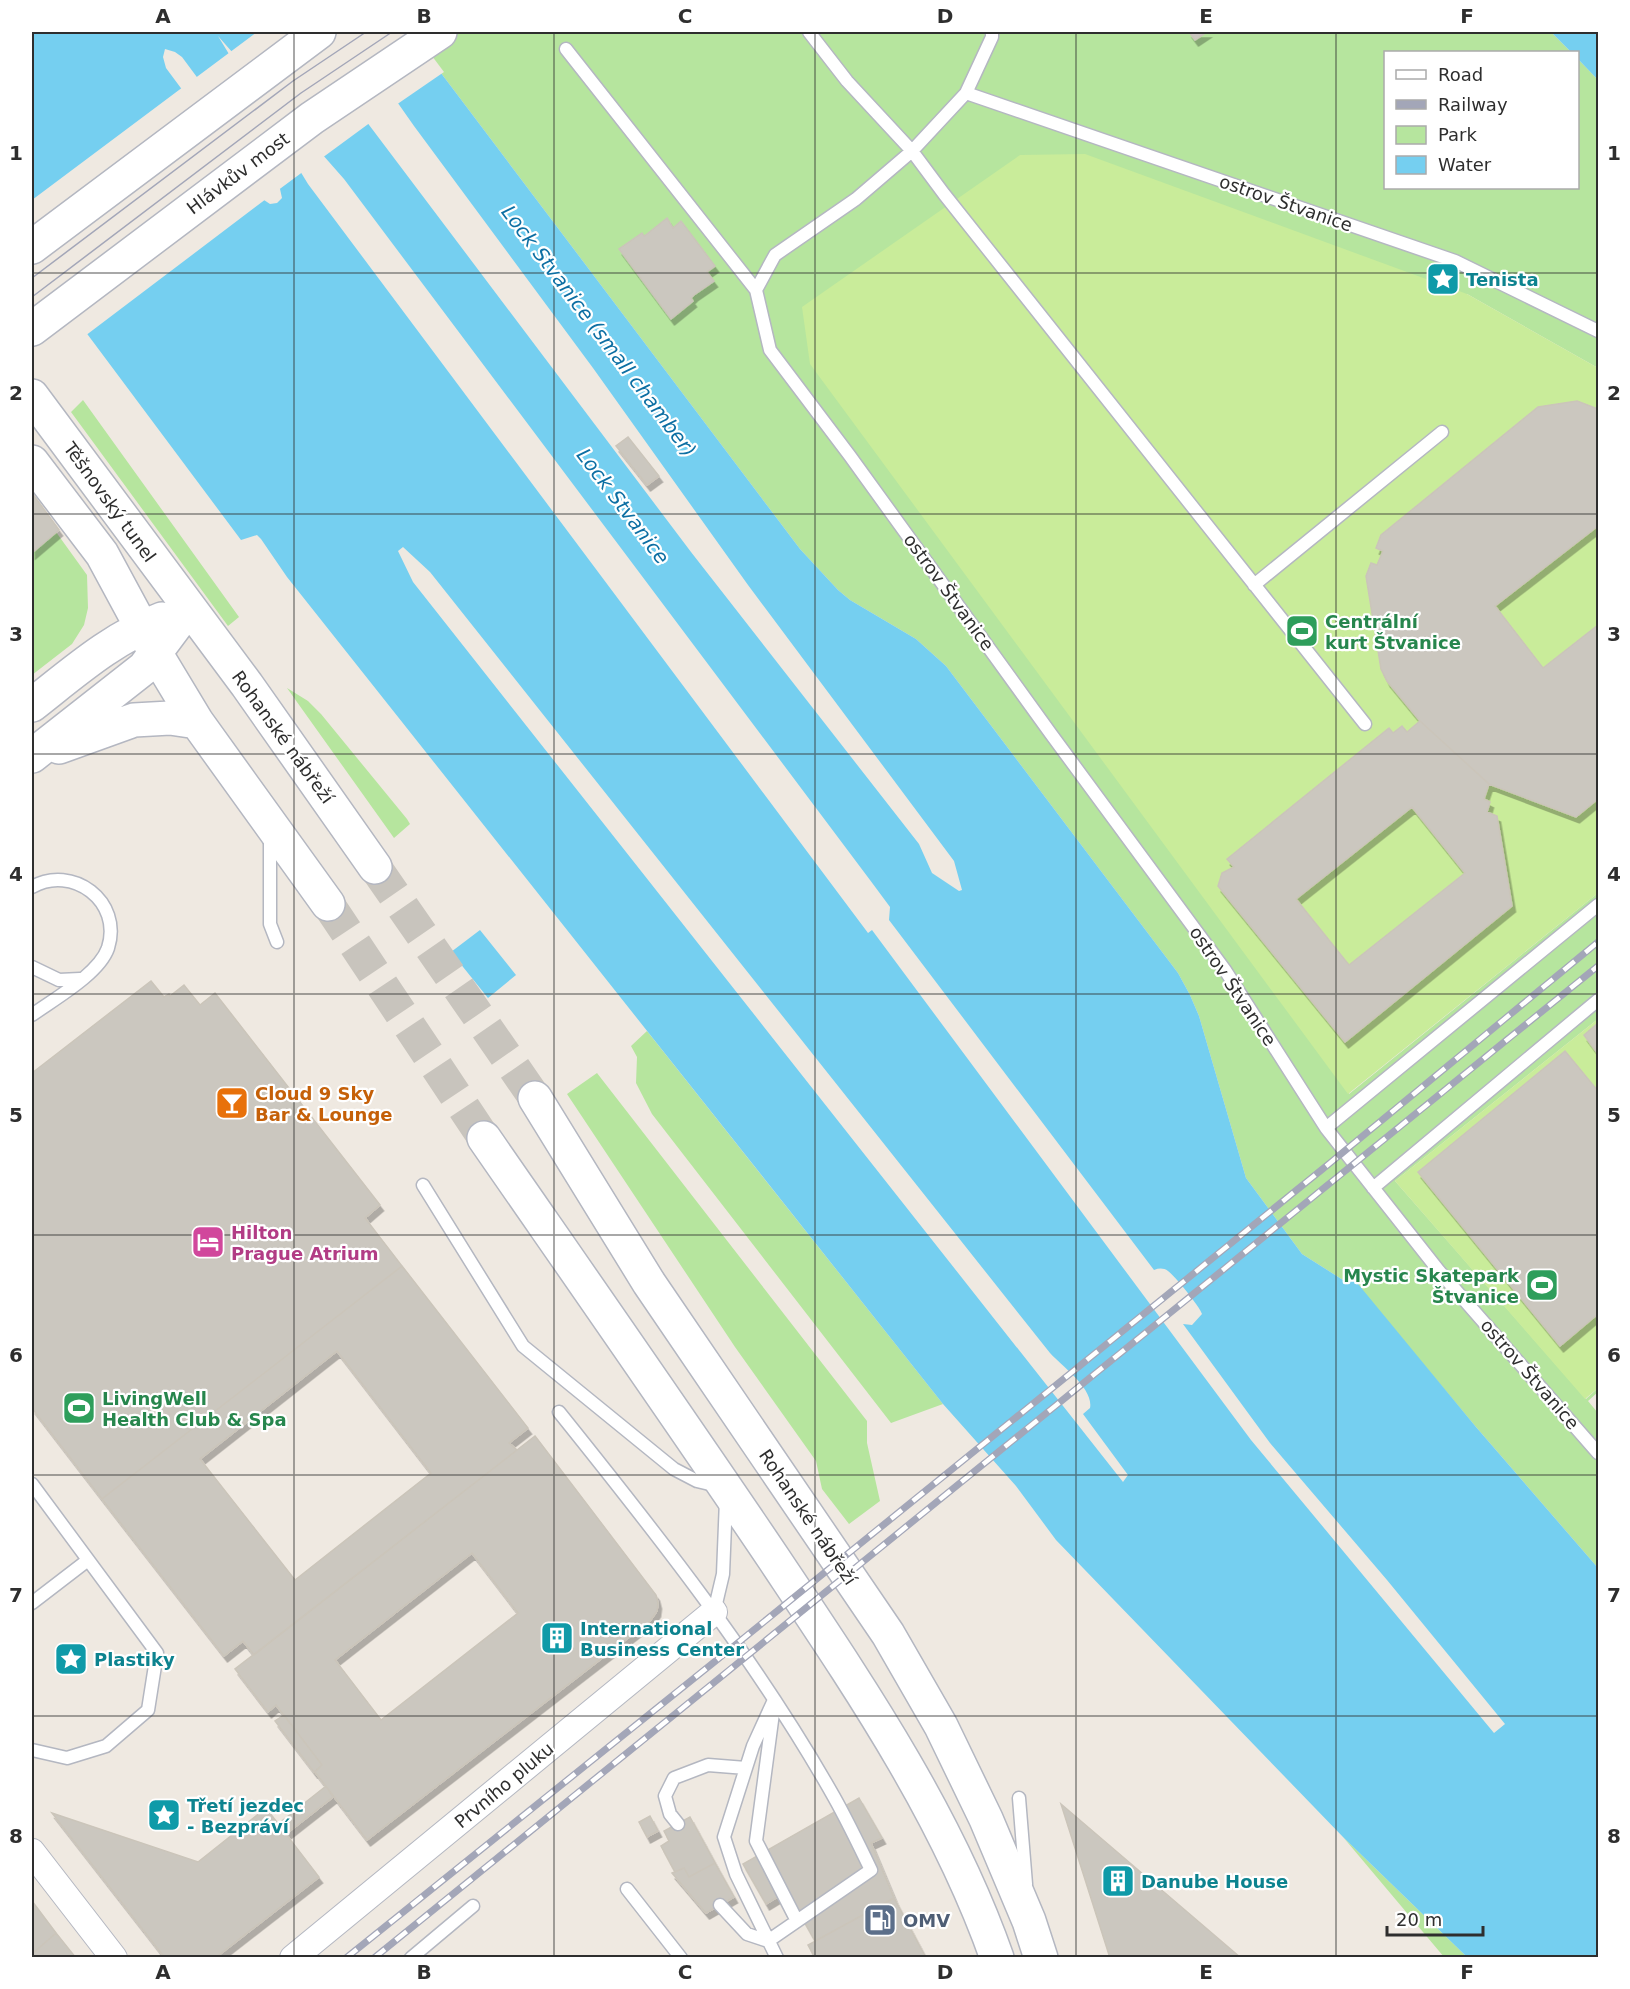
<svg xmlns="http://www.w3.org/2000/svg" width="1630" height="1989" font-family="'DejaVu Sans',sans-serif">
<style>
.green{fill:#b6e59e}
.pitch{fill:#c9ec9a}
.water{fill:#75cff0;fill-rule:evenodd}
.pier{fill:#efe9e1}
.building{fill:#cbc7bf;stroke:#cbc5ba;stroke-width:1.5;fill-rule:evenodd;filter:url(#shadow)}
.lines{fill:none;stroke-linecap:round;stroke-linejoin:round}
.secondary-tunnel{stroke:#c8c4bd;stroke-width:33;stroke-dasharray:33 16;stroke-linecap:butt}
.service-casing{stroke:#b4b7c1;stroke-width:15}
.minor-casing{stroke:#b4b7c1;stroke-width:28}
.secondary-casing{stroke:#b4b7c1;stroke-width:36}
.service{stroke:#fff;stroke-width:12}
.minor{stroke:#fff;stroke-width:26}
.secondary{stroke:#fff;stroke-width:33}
.tram{stroke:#a3a6b8;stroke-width:1.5}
.rail-casing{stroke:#a3a6b8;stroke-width:7}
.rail{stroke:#fff;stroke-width:4.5;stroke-dasharray:14;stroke-linecap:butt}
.grid{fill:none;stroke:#2e2e2e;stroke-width:1.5;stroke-opacity:0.55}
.labels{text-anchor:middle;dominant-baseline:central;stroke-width:4.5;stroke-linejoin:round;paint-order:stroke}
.street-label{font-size:18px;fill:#2e2e2e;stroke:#fff}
.culture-label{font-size:18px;font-weight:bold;fill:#0d838f;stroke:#fff;text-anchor:start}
.leisure-label{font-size:18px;font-weight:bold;fill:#27864d;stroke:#fff;text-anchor:start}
.food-label{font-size:18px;font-weight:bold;fill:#c56008;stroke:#fff;text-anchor:start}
.hotel-label{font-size:18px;font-weight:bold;fill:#b23c85;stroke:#fff;text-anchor:start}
.service-label{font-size:18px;font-weight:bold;fill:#4e5e75;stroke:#fff;text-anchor:start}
.water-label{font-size:20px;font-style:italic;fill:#0d6fa3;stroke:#fff}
.neatline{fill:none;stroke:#2e2e2e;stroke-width:2}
.grid-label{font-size:20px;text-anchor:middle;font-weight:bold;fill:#2e2e2e}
</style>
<defs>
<filter id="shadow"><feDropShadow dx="3.5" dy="6" stdDeviation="0" flood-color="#0004"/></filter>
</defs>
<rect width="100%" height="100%" fill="#efe9e1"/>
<!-- green -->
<path class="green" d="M410,32h1141l20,20h-185v136h192v-129l20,21v288l-131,-74 -118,800 249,-201v126l-203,162 191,218 12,-11v4l-10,9 10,12v155l-122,-141 -128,-153 -5,6 -41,-26 -56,-76 -47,-162 -9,-21 -12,-22 -232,-307 -30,-27 -66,-39 -12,-10 -38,-41z
M83,400l156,217 -11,9 -157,-214z
M56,532l31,43 1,33 -4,17 -12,19 -40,31v-122z
M287,688l21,13 13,13 86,105 3,5 -16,14z
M647,1031l296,373 -52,19 -239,-309 -16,-31 1,-26 -6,-11z
M597,1073l270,348v22l13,58 -31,23 -27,-35 -6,-28 -81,-114 -168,-253z
M1343,1837l124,120h-23z"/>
<!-- pitch -->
<path class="pitch" d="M1085,154l382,140 131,74v525l-250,201 -538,-730 -8,-57 218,-152z
M1598,1019v369l-13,11 -190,-218z"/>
<!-- water -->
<path class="water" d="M32,32h267l392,520 228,292 13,29 27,18 3,-1 -8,-29 -206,-276 -155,-217 -179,-242 -66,-94h62l390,517 38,41 12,10 66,39 30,27 232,307 12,22 9,21 47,162 56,76 41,26 6,-7 127,154 122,141v389h-131l-124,-120 -287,-297 -40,-54 -73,-82 -656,-827 -26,-38 -4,-4 -16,5 -209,-280zM218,36l126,143 526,701 20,27 -1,13 265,350c5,-2 10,-2 14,1 7,5 32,36 34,43l-10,11 -9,-1 87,119 117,137 118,144 -11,9 -243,-293 -379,-510 -4,3 -560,-749zM165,49l10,3 7,5 98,132 2,9 -5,5 -7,1 -6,-4 -98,-132 -3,-11zM403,547l27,25 620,781c12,13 44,36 40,55l-7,6 45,61 -5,7 -710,-900 -15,-31z
M1551,32h47v48l-20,-21v-7h-7z
M480,930l36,45 -28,23 -37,-46z"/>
<!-- pier -->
<path class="pier" d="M257,32h45l69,90 -49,36 -86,-98 68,111 -27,20 -83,-112z
M345,32h69l30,40 -48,33z
M183,87l83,112 -181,137 -53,-71v-65z"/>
<!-- building -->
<path class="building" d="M1189,32h18l-12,8z
M667,218l6,10 8,-7 34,45 -8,6 7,9 -20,14 -3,3 2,3 -22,18 -52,-70 23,-16 2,3 3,-2z
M1577,401l21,8v117l-103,80 48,62 55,-43v174l-22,18 -87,-33 -69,-63 -33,-40 -6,-12 -15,-93 5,-13 6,2 6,-14 -7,-3 5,-13 157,-128z
M628,437l31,39 -12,9 -31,-39z
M32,493l27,37 -27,23z
M1420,721l69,63 -5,15 6,3 -3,10 10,4 15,90 -167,136 -127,-156 4,-13 12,-6 -7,-8 162,-131 4,5 9,-7 5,6zM1412,807l53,66 -116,92 -53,-66z
M151,981l13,16 5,-3 1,2 14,-11 16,20 15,-12 165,212 -15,13 37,48 -300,233 -70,-91v-335z
M1598,1023v31l-14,-19z
M1565,1051l33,40v223l-38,32 -142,-174z
M402,1266l126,162 -19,15 8,7 -263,205 -11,-14 -19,15 -122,-157zM337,1351l94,122 -136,107 -95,-121z
M535,1436l121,159 2,8 -1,8 -7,10 -283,219 -52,-68 7,-7 -46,-60 -8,7 -33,-43zM472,1553l46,60 -137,107 -46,-60z
M284,1715l38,50 -8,7 -39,-51z
M326,1786l7,11 -47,37 -8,-10z
M859,1798l23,40 -11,5 23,55 -79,43 -28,-50 -21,13 -23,-40z
M1061,1804l180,154h-131z
M266,1808l53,69 -104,81h-50l-113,-145 146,49z
M650,1816l8,15 -11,6 -8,-15z
M690,1817l25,46 -26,14 -5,-9 -9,4 -14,-26 8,-5 -5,-10z
M715,1863l19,34 -28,16 -34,-40 12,-5 5,9z
M894,1898l32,60h-111l-7,-13z
M32,1901l24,32 -24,21z
M56,1933l20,25h-44v-4z"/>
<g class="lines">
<!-- secondary-tunnel -->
<path class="secondary-tunnel" d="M375,867l160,231
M328,904l156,234"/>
<!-- service casing -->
<g class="service-casing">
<path id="service" d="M809,32l38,49 65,70 32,43 421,530
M992,32v5l-26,56 -54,58 -56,48 -81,56 -19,35 14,60 80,106 201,278 174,236 101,158 113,143 159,182
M566,49l190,241
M966,93l489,168 143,70
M1254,585l188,-153
M270,837v87l7,18
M32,887c40,-23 91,14 76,61 -9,26 -54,51 -76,67
M32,967l27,13 21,-1
M1326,1128l272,-223
M423,1185l100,161 151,123 23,12 21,5
M1373,1188l225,-188
M559,1412c98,122 197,247 275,385 13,23 25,48 37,73l-103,71
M32,1484l125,169 -9,57 -42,36 -39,12 -35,-8
M32,1603l56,-43
M714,1612l9,-38 3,-74
M774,1700l-21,46 -29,91 12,37 41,84
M773,1713l-17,128 41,80
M1019,1798l7,86
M678,1824l-8,-10 -5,-18 9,-18 34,-13 38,3
M627,1889l54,69
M720,1905l27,29 21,7
M411,1958l62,-52"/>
</g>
<!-- minor casing -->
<g class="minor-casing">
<path id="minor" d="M32,1852l82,106
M293,1958l421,-346"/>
</g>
<!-- secondary casing -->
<g class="secondary-casing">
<path id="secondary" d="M32,247l287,-215
M32,329l280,-211 128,-86
M32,396l215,289 128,182
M32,462l70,92 54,100 41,68 131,182
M32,705c41,-32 80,-67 130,-86
M59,747l75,-27 36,-2 27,4
M32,756l112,-88 44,-59
M535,1098l114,185 239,351 53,92 45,93 43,102 12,37
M484,1138c97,140 195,280 290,421 84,126 172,254 223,399"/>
</g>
<!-- service -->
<use href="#service" class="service"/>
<!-- minor -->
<use href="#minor" class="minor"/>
<!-- secondary -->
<use href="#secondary" class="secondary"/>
<!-- tram -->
<path class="tram" d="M32,278l261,-197 73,-49
M32,297l269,-204 91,-61"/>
<!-- rail casing -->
<g class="rail-casing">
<path id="rail" d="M346,1958l367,-295 617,-500 268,-221
M374,1958l1224,-992"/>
</g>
<!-- rail -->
<use href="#rail" class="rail"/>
</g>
<!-- grid -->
<path class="grid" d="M294,32v1926M554,32v1926M815,32v1926M1076,32v1926M1336,32v1926M32,273h1566M32,514h1566M32,754h1566M32,994h1566M32,1235h1566M32,1475h1566M32,1716h1566"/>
<!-- icons -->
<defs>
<g id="sight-square" transform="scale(1.725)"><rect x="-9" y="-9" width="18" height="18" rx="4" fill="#0f9aa8" stroke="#fff"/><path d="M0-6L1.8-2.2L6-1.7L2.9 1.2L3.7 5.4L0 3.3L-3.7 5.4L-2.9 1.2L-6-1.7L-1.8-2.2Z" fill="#fff"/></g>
<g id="stadium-square" transform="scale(1.725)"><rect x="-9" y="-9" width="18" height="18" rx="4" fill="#2e9e5b" stroke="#fff"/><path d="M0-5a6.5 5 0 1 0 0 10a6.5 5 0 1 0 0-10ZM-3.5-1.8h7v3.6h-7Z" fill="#fff"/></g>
<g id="bar-square" transform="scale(1.725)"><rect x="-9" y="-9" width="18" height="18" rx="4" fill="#e8710a" stroke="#fff"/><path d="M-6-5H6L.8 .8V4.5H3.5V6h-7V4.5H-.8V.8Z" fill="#fff"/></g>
<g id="hotel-square" transform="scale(1.725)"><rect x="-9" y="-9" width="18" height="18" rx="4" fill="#d1479c" stroke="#fff"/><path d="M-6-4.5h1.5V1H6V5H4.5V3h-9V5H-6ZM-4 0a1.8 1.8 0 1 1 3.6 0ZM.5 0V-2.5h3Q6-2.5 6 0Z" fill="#fff"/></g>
<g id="building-square" transform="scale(1.725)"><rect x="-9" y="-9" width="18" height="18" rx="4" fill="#0f9aa8" stroke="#fff"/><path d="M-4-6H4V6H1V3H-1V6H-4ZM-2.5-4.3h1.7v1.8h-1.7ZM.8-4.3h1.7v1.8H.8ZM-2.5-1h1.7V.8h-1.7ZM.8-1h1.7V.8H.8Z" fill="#fff"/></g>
<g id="fuel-square" transform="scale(1.725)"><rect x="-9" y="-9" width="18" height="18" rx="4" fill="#5c6f8a" stroke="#fff"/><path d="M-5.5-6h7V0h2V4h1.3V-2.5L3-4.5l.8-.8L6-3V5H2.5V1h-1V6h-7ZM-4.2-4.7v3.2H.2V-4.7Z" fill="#fff"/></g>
</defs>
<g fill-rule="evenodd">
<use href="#sight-square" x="1443" y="279"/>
<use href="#stadium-square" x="1302" y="631"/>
<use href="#bar-square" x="232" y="1103"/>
<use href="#hotel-square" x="208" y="1242"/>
<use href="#stadium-square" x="1542" y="1285"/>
<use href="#stadium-square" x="79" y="1408"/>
<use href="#building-square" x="557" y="1638"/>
<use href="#sight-square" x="71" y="1659"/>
<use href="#sight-square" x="164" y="1815"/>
<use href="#building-square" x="1118" y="1881"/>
<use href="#fuel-square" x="880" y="1920"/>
</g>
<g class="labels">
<!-- street labels -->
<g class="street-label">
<text transform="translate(238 173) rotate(-37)">Hlávkův most</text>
<text transform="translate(1286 203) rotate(19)">ostrov Štvanice</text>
<text transform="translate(110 502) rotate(54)">Těšnovský tunel</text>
<text transform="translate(949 592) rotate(54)">ostrov Štvanice</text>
<text transform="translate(283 737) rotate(54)">Rohanské nábřeží</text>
<text transform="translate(1233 986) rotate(56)">ostrov Štvanice</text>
<text transform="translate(1530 1374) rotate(49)">ostrov Štvanice</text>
<text transform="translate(808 1517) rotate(56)">Rohanské nábřeží</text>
<text transform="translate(504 1785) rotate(-40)">Prvního pluku</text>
</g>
<!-- culture labels -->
<g class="culture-label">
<text x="1466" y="279">Tenista</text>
<text x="580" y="1628">International<tspan x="580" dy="21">Business Center</tspan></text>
<text x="94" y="1659">Plastiky</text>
<text x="187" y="1805">Třetí jezdec<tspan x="187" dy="21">- Bezpráví</tspan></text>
<text x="1141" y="1881">Danube House</text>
</g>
<!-- leisure labels -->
<g class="leisure-label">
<text x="1325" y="621">Centrální<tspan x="1325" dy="21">kurt Štvanice</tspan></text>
<text x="1519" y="1275" text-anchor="end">Mystic Skatepark<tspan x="1519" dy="21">Štvanice</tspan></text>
<text x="102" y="1398">LivingWell<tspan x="102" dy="21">Health Club &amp; Spa</tspan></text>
</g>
<!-- food labels -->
<g class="food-label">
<text x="255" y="1093">Cloud 9 Sky<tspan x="255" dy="21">Bar &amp; Lounge</tspan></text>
</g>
<!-- hotel labels -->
<g class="hotel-label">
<text x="231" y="1232">Hilton<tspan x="231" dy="21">Prague Atrium</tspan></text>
</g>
<!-- service labels -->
<g class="service-label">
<text x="903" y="1920">OMV</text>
</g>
<!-- water labels -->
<g class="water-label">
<text transform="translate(599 331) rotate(53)">Lock Stvanice (small chamber)</text>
<text transform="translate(623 506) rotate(53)">Lock Stvanice</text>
</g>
</g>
<!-- border -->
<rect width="1630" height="1989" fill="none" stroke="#ffffff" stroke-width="66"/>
<!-- legend -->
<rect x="1384" y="51" width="195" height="138" fill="#ffffff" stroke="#ababab" stroke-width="1.5"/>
<rect x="1396" y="70" width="30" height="9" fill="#ffffff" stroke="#ababab" stroke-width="1.5"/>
<text x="1438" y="81" font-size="18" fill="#2e2e2e">Road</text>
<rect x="1396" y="100" width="30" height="9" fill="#a3a6b8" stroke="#ababab" stroke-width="1.5"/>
<text x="1438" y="111" font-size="18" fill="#2e2e2e">Railway</text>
<rect x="1396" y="126" width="30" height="18" fill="#b6e59e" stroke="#ababab" stroke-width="1.5"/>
<text x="1438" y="141" font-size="18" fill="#2e2e2e">Park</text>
<rect x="1396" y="156" width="30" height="18" fill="#75cff0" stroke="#ababab" stroke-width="1.5"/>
<text x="1438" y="171" font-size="18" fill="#2e2e2e">Water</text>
<!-- scale -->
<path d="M1387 1926v9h96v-9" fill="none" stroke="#2e2e2e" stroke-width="3"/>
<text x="1396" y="1926" font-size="18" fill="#2e2e2e" stroke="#ffffff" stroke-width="4.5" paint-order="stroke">20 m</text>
<rect x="33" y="33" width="1564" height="1923" class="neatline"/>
<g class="grid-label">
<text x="163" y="23">A</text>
<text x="424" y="23">B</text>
<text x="685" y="23">C</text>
<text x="945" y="23">D</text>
<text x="1206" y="23">E</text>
<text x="1467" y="23">F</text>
<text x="16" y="160">1</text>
<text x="1614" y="160">1</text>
<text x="16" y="400">2</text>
<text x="1614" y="400">2</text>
<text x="16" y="641">3</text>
<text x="1614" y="641">3</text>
<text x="16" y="881">4</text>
<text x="1614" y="881">4</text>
<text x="16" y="1122">5</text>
<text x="1614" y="1122">5</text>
<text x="16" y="1362">6</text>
<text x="1614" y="1362">6</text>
<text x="16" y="1602">7</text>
<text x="1614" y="1602">7</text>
<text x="16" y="1843">8</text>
<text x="1614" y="1843">8</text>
<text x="163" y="1979">A</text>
<text x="424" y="1979">B</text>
<text x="685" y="1979">C</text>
<text x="945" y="1979">D</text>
<text x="1206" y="1979">E</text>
<text x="1467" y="1979">F</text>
</g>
</svg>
